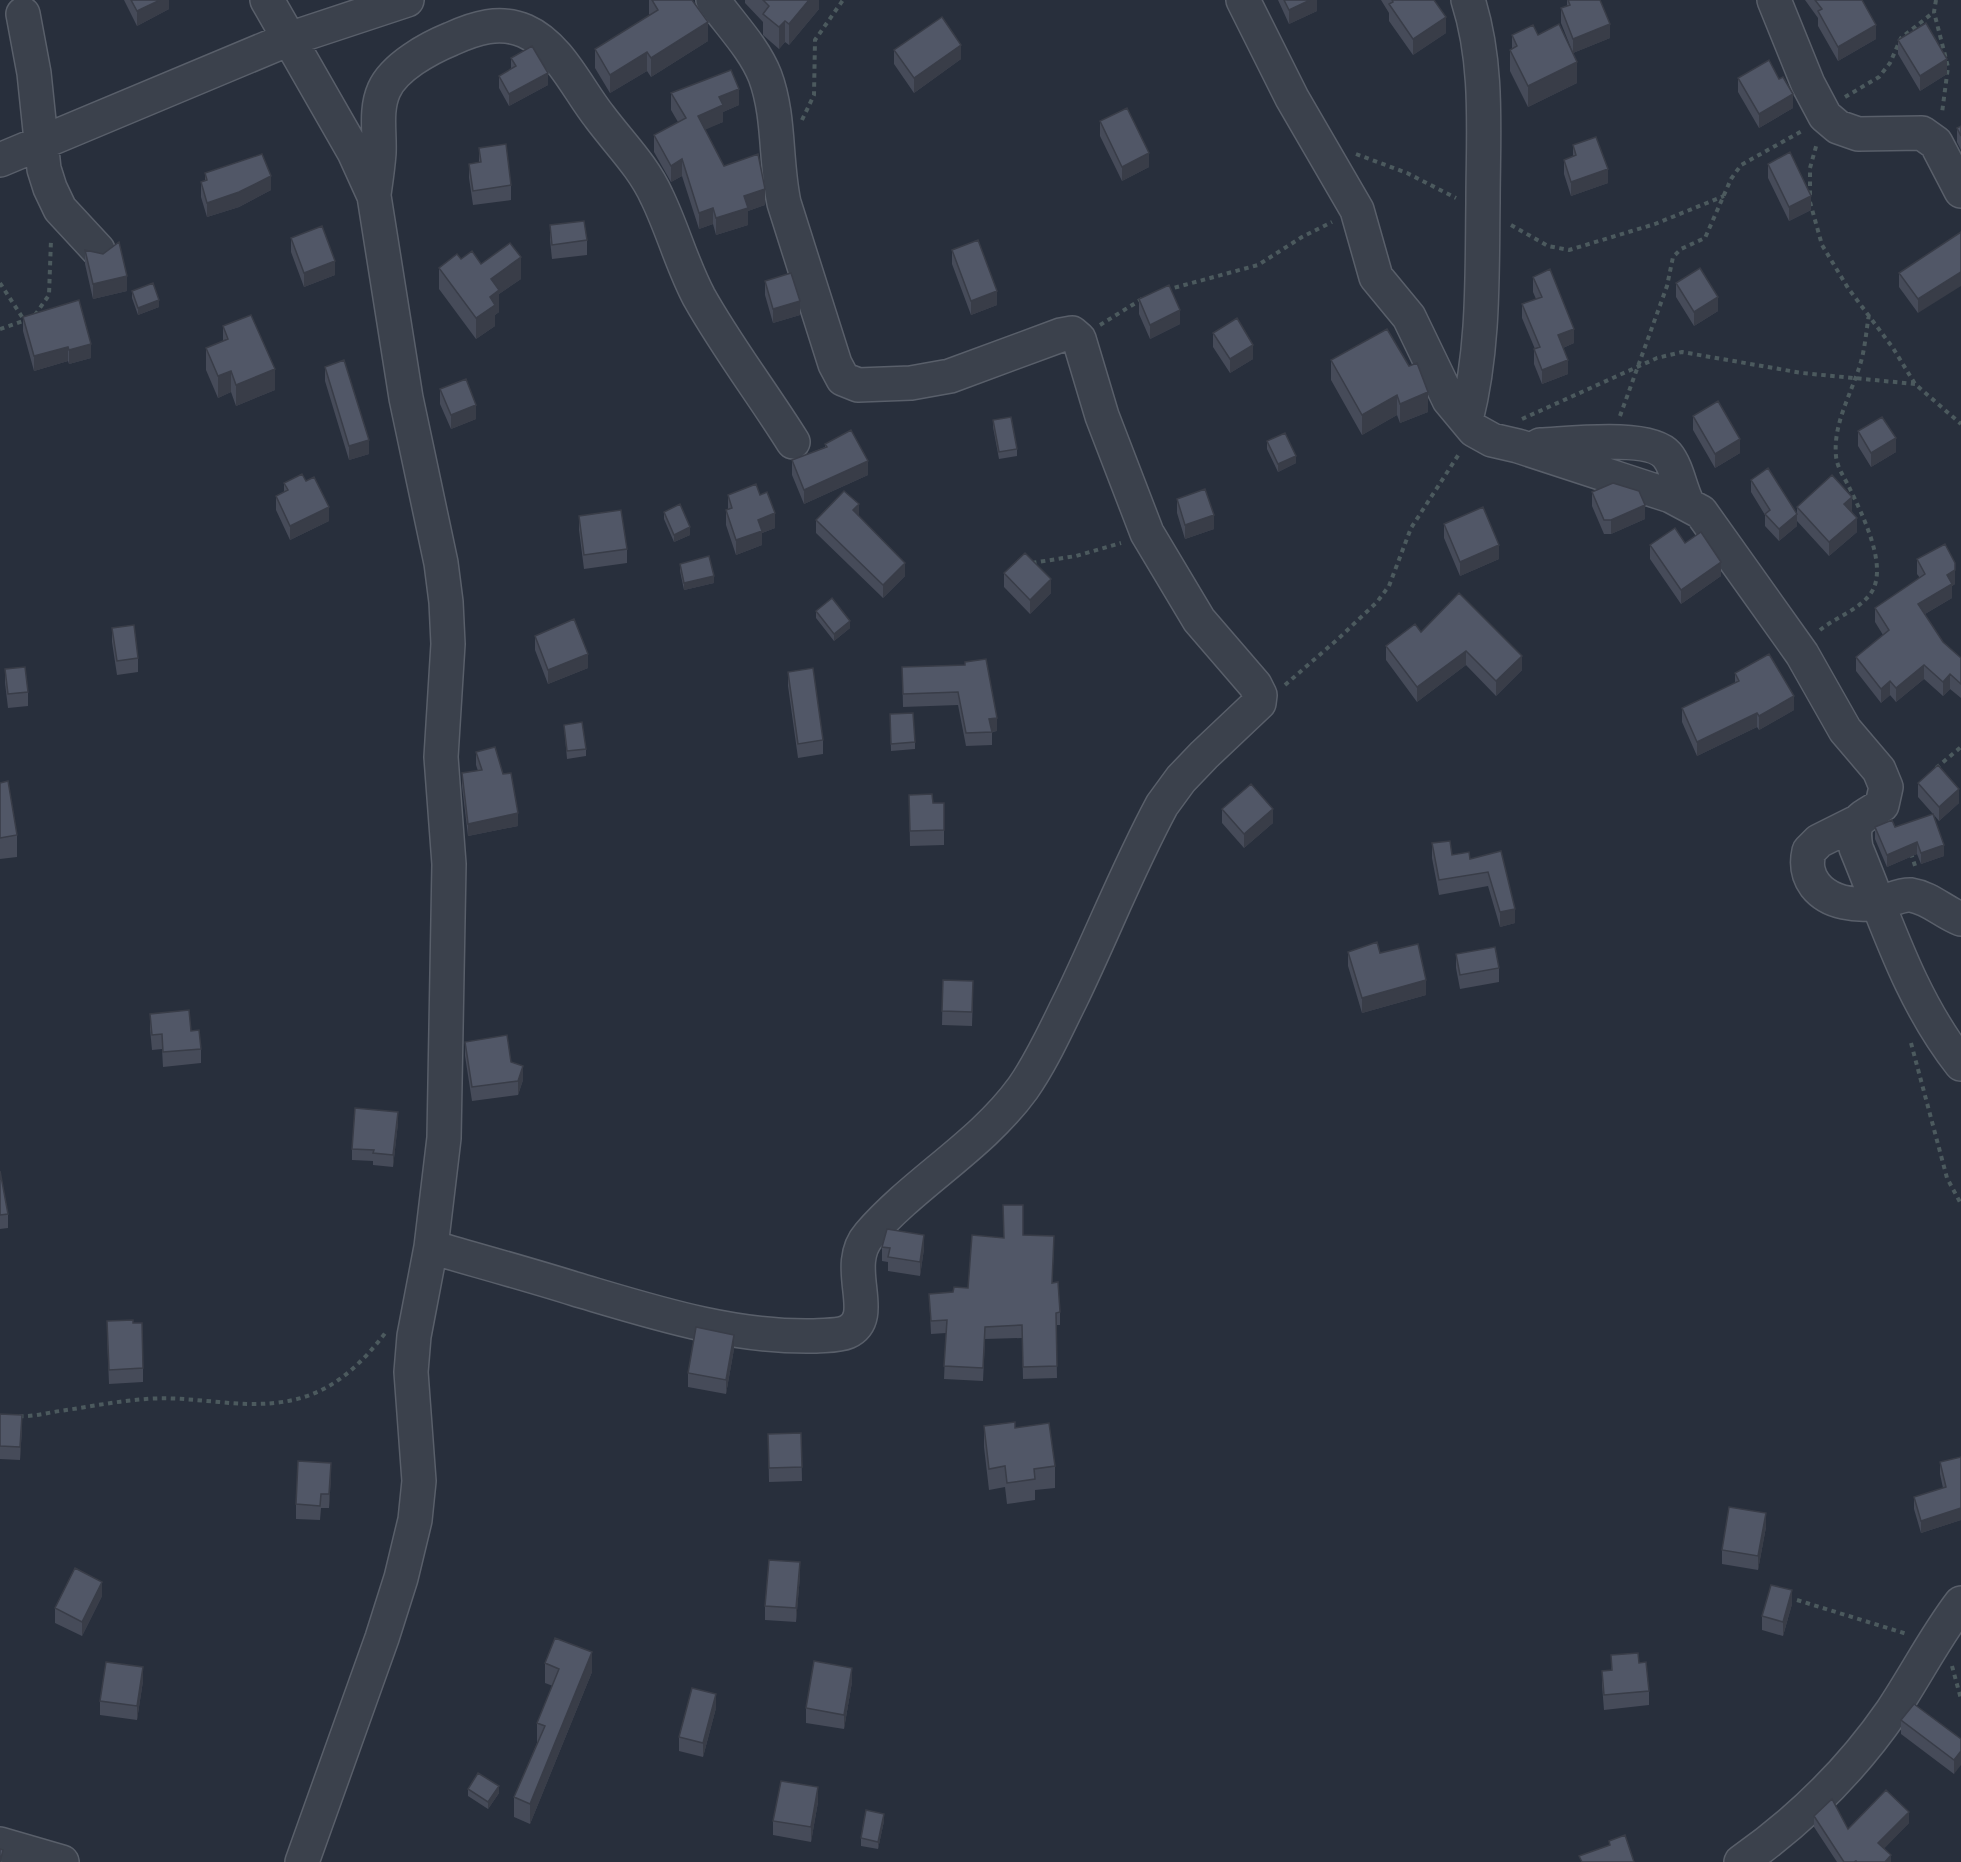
<svg xmlns="http://www.w3.org/2000/svg" width="1961" height="1862" font-family="Roboto,sans-serif">
<style>
.lines{fill:none;stroke-linecap:round;stroke-linejoin:round}
.minor-casing{stroke:#595f6a;stroke-width:36}
.path{stroke:#4c5a5e;stroke-width:4;stroke-dasharray:4.5 4.5;stroke-linecap:butt}
.minor{stroke:#3b414c;stroke-width:33}
.wall{fill:#464b59}
.shaded-wall{fill:#393d48}
.building{fill:#515767;stroke:#393d48;stroke-width:1.5}
</style>
<rect width="100%" height="100%" fill="#282f3c"/>
<g class="lines">
<!-- minor casing -->
<g class="minor-casing">
<path id="minor" d="M267,0l87,152 20,44 32,202 35,165 5,39 2,42 -7,113 8,107 -5,274 -13,109 -17,89 -3,36 8,109 -4,39 -14,58 -19,60 -80,224
M1243,0l49,98 65,112 19,67 33,40 40,83 25,30 18,10 26,6 153,50 30,16 101,142 43,76 34,40 7,17 -4,18c-22,15 -31,13 -26,43 31,75 54,151 105,216
M1774,0l34,84 17,32 13,11 20,7 64,-1 14,10 25,48
M23,14l11,59 10,96 6,19 10,21 38,41
M0,160l289,-121 118,-39
M374,194c2,-14 4,-27 5,-41 1,-20 -4,-43 5,-63 10,-23 45,-42 67,-51 24,-11 49,-19 74,-8 34,15 52,57 74,85 20,27 44,50 58,81 16,33 25,68 42,100 28,50 64,97 94,145
M1466,420c18,-71 16,-144 17,-217 0,-68 6,-138 -15,-203
M1540,445c28,-1 109,-11 127,10 10,12 13,33 20,47
M1855,823l-36,18 -10,10c-3,13 -2,23 6,34 15,19 42,21 64,18 10,-2 22,-9 32,-8 19,3 32,17 50,24
M431,1247c48,14 96,27 144,42 78,23 157,49 240,47 10,-1 23,0 32,-4 33,-15 -6,-65 22,-97 47,-54 112,-89 154,-147 19,-27 33,-59 48,-89 31,-64 57,-131 91,-194l19,-26 23,-24 55,-52 1,-8 -5,-10 -56,-65 -52,-87 -45,-117 -23,-77 -7,-6 -11,2 -111,41 -39,7 -53,2 -15,-6 -8,-15 -51,-161c-9,-42 -4,-87 -19,-127 -11,-28 -35,-52 -52,-76
M0,1844l62,18
M1741,1862c58,-41 111,-93 151,-151 24,-36 43,-74 69,-108"/>
</g>
<!-- path -->
<path class="path" d="M1936,0l-2,12 14,55 -6,46
M1845,97l34,-20 11,-14 11,-25 33,-26
M802,120l12,-25 1,-55 28,-40
M1356,154l51,19 49,25
M1810,195v-27l7,-25
M1810,202l12,43 26,43 45,60 22,36 46,40
M1511,225l37,21 21,4 86,-26 69,-28
M0,283l24,37
M1166,290l92,-25 44,-28 30,-15
M35,315l14,-20 2,-55
M1100,325l42,-26
M0,329l26,-9
M1620,416l47,-130 6,-29 8,-8 24,-11 26,-59 10,-14 61,-34
M1522,419l135,-61 25,-6 120,21 113,11
M1032,563l44,-7 45,-13
M1820,630c16,-13 39,-20 51,-37 18,-26 -9,-79 -21,-104 -5,-11 -13,-21 -14,-33 -3,-31 14,-60 23,-88 6,-17 7,-36 10,-54
M1285,685l54,-47 38,-36 12,-16 22,-58 48,-74
M1936,768l25,-21
M1911,853l5,16
M1911,1043l36,135 14,26
M19,1416c13,1 27,-3 41,-5 28,-4 57,-10 86,-12 25,-2 48,1 73,3 77,8 119,-7 167,-70
M1797,1600l110,34
M1952,1666l9,33"/>
<!-- minor -->
<use href="#minor" class="minor"/>
</g>
<!-- wall -->
<path class="wall" d="M124,0h45v9l-32,17z
M649,0h43l16,41 -57,36 -4,-6 -37,22 -15,-25v-19l55,-34 -1,-1z
M745,0h74v9l-30,36 -4,-3 -6,7 -16,-14v-13l-18,-19z
M1278,0h39v11l-28,13z
M1381,0h53l12,33 -33,22 -24,-34v-8z
M1567,0h33l10,38 -37,15 -12,-30v-15l6,-2z
M1805,0h57l14,39 -38,22 -20,-35v-8z
M1512,35h26l39,48 -49,24 -18,-36v-21l2,-1z
M1898,40l49,34 -27,17 -22,-37z
M894,50l67,9 -47,34 -20,-29z
M511,58l37,27 -39,21 -10,-18v-12l12,-7z
M1738,78l55,30 -34,20 -21,-36z
M671,93l68,12 -16,7v10l-18,7 19,37 41,39 -17,6v14l-32,10 -3,-11 -14,5 -17,-53 -11,6 -17,-30v-17l24,-13 -7,-12z
M1100,121l49,46 -27,14 -22,-45z
M1961,126v24l-4,-8v-14z
M1573,145l35,38 -37,13 -7,-22v-14l9,-3z
M479,148l32,37v15l-38,5 -4,-27v-14l10,-2z
M1768,164l43,46 -22,11 -21,-43z
M205,173l66,17 -32,17 -32,10 -6,-20v-15l4,-1z
M550,225l37,15v15l-35,4 -2,-19z
M1961,232l-43,81 -19,-26v-14z
M291,238l44,37 -31,12 -13,-35z
M85,250l42,41 -34,8 -8,-35z
M952,250l45,55 -26,10 -19,-51z
M461,259l20,5 40,15 -22,15v18l-4,3v11l-19,13 -37,-50v-21z
M1533,277l41,66 -11,5 5,26 -26,10 -8,-20v-15h1l-13,-31v-14l14,-5 -3,-7z
M765,281l35,34 -27,8 -8,-28z
M1676,283l42,28 -24,15 -18,-29z
M132,291l27,16 -21,8 -6,-17z
M1139,299l41,25 -30,15 -11,-25z
M23,317l68,41 -22,6 -1,-3 -34,10 -11,-40z
M223,326l52,64 -39,16 -5,-14 -13,6 -12,-28v-22l17,-6z
M1213,333l40,26 -23,14 -17,-26z
M1331,360l97,52 -28,11 -3,-8 -35,20 -31,-55z
M325,367l44,87 -20,6 -24,-79z
M440,389l36,30 -25,10 -11,-25z
M1693,416l47,37 -25,15 -22,-38z
M993,420l24,29v7l-18,3 -6,-32z
M1858,431l38,21 -25,15 -13,-21z
M1267,441l29,22 -18,9 -11,-23z
M825,444l43,31 -64,29 -12,-29v-15l33,-13z
M1751,480l46,46 -18,15 -14,-15v-11l-14,-23z
M284,483l45,38 -39,19 -14,-30v-14l8,-4z
M1592,492l53,27 -34,15h-7l-12,-28z
M728,495h32l15,33 -13,5v12l-26,10 -10,-30v-15h2z
M1177,499l37,30 -29,10 -8,-26z
M1797,507l55,4 5,21 -28,24 -32,-35z
M664,512l26,23 -16,7 -10,-23z
M579,516l48,33v14l-43,6 -5,-39z
M859,516l46,60 -22,22 -67,-65v-13z
M1444,524l55,35 -39,17 -16,-38z
M1685,543l36,33 -40,28 -31,-45v-14z
M1917,559l38,25 -3,2v12l-27,16 18,28 18,16v40l-11,-9 -7,7 -19,-17 -28,23 -6,-7 -9,8 -25,-32v-14l27,-22 -8,-13v-14l45,-30 -3,-4z
M680,564l34,19 -30,7 -4,-19z
M1004,573l47,20 -21,21 -26,-27z
M816,611l34,17 -16,13 -18,-23z
M112,628l26,30v14l-21,3 -5,-33z
M1421,632l101,38 -26,26 -30,-31 -49,37 -31,-42v-14z
M535,636l53,32 -40,16 -13,-34z
M965,665l32,66 -5,1v13l-26,1 -8,-41 -55,2 -1,-40z
M5,669l23,23v14l-20,2 -3,-25z
M788,672l35,68v14l-25,4 -10,-72z
M1735,673l59,37 -35,20 -2,-3 -60,29 -15,-34v-14l53,-25z
M890,721l25,21v7l-24,2z
M564,725l22,24v7l-19,3z
M476,752l42,74 -50,10 -6,-50v-13l16,-2 -2,-6z
M0,783l17,52v22l-17,2z
M1918,783l41,20 -20,18 -5,-6 10,41 -23,8 -4,-10 -30,13 -12,-28v-12h20l38,-13 -15,-17z
M909,795l24,8h11v42l-34,1z
M1222,809l51,14 -29,25 -22,-25z
M1432,843l20,12 18,4 31,-8 14,72 -15,4 -12,-41 -49,9 -7,-37z
M1348,952l32,1 46,42 -64,18 -14,-47z
M1456,954l43,14v14l-39,7 -4,-21z
M943,980l30,15 -1,31 -30,-1z
M150,1014l51,35v14l-38,4 -1,-18 -10,1 -2,-21z
M465,1042l46,20 12,18 -5,15 -46,6 -7,-45z
M398,1123l-5,44 -20,-2v-4l-21,-1v-11z
M0,1171l8,43v14l-8,1z
M1023,1235l31,14 -2,34 8,29v13h-4l1,53 -34,1 -1,-41 -37,1 -2,42 -39,-2 2,-46 -15,1 -2,-40 24,-2 15,-4 36,-50z
M882,1247l42,2 -4,27 -32,-5v-9l-6,-1z
M133,1323l10,45v14l-34,2 -2,-49z
M734,1349l-8,45 -38,-7v-14z
M0,1414l22,14 -2,32 -20,-1z
M984,1426l31,2 40,38v22l-20,2v10l-28,4 -2,-17 -16,3 -5,-43z
M801,1433l1,48 -33,1 -1,-48z
M1961,1457v63l-40,13 -7,-24v-12l29,-9 -3,-14v-12z
M331,1477l-2,31h-8l-1,12 -24,-1v-15z
M1766,1527l-8,43 -36,-6v-14z
M800,1576l-4,46 -31,-2v-14z
M102,1596l-20,40 -27,-13v-15z
M1792,1604l-9,32 -21,-6v-14z
M1611,1655l28,8 10,28v14l-45,5 -2,-25v-14l9,-1z
M545,1663l47,9 -62,152 -16,-7v-20l23,-54v-20l16,-37 -8,-3z
M143,1681l-6,39 -37,-5v-14z
M852,1682l-8,47 -38,-6v-15z
M716,1708l-13,49 -24,-6v-14z
M1901,1720l60,19 -7,35 -53,-40z
M468,1789l31,4 -11,16 -20,-13z
M818,1802l-7,40 -38,-7v-14z
M1814,1816l34,13 61,-6 -25,25 7,14h-54l-23,-35z
M884,1821l-6,28 -17,-3v-8z"/>
<!-- shaded-wall -->
<path class="shaded-wall" d="M160,0h9v9l-32,17v-15z
M809,0h10v9l-30,36v-21z
M1310,0h7v11l-28,13v-14z
M1446,17v16l-33,22v-16z
M785,21v21l-6,7v-22z
M708,22v19l-57,36v-19z
M1610,24v14l-37,15v-14z
M1876,25v14l-38,22v-14z
M961,45v14l-47,34v-15z
M647,52v19l-37,22v-18z
M1947,59v15l-27,17v-15z
M1577,62v21l-49,24v-21z
M548,73v12l-39,21v-12z
M739,89v16l-16,7v10l-25,11v-17l21,-19z
M1793,94v14l-34,20v-14z
M1149,153v14l-27,14v-14z
M682,159v17l-11,6v-16z
M1608,169v14l-37,13v-14z
M271,176v14l-32,17 -32,10v-14z
M765,189v16l-17,6v14l-32,10v-17l28,-22z
M1811,196v14l-22,11v-14z
M713,208v16l-14,5v-16z
M521,257v22l-22,15v18l-4,3v11l-19,13v-21l15,-39z
M335,261v14l-31,12v-14z
M1961,272v14l-43,27v-14z
M127,276v15l-34,8v-15z
M997,291v14l-26,10v-14z
M1718,297v14l-24,15v-14z
M159,300v7l-21,8v-7z
M800,301v14l-27,8v-14z
M1180,310v14l-30,15v-14z
M1574,329v14l-16,7v-15z
M91,344v14l-22,6v-14z
M1253,345v14l-23,14v-14z
M68,347v14l-34,10v-15z
M1568,360v14l-26,10v-14z
M275,369v21l-39,16v-21z
M231,371v21l-13,6v-22z
M1428,392v20l-28,11v-19z
M1397,395v20l-35,20v-20z
M476,405v14l-25,10v-14z
M1896,438v14l-25,15v-14z
M1740,439v14l-25,15v-14z
M369,440v14l-20,6v-14z
M1296,456v7l-18,9v-8z
M868,461v14l-64,29v-14z
M1852,497v14l-8,7v-14z
M859,504v14l-6,-8z
M1645,505v14l-34,15v-14z
M329,507v14l-39,19v-14z
M775,513v15l-13,5v12l-26,10v-15l22,-20z
M1797,514v12l-18,15v-12z
M1214,515v14l-29,10v-14z
M1857,518v14l-28,24v-14z
M690,527v8l-16,7v-7z
M1499,545v14l-39,17v-14z
M1721,562v14l-40,28v-14z
M905,563v13l-22,22v-13z
M1955,570v14l-3,2v12l-34,20v-14l29,-29z
M714,576v7l-30,7v-7z
M1051,579v14l-21,21v-14z
M850,621v7l-16,13v-7z
M1466,651v14l-49,37v-15z
M588,654v14l-40,16v-14z
M1522,656v14l-26,26v-15z
M1924,665v14l-28,23v-14z
M1950,674v15l-7,7v-14z
M1890,681v14l-9,8v-14z
M1794,696v14l-35,20v-14z
M1757,713v14l-60,29v-14z
M997,718v13l-8,1v-13z
M1959,789v14l-20,18v-14z
M1273,809v14l-29,25v-14z
M518,813v13l-50,10v-12z
M1917,842v12l-30,13v-12z
M1944,845v11l-23,8v-11z
M1515,909v14l-15,4v-15z
M1426,980v15l-64,18v-15z
M523,1066v14l-5,15v-14z
M398,1112v11l-5,44v-12z
M924,1235v14l-4,27v-14z
M734,1335v14l-8,45v-14z
M22,1415v13l-2,32v-13z
M331,1463v14l-2,31v-14z
M1961,1508v12l-40,13v-12z
M1766,1513v14l-8,43v-14z
M800,1562v14l-4,46v-14z
M102,1582v14l-20,40v-14z
M1792,1590v14l-9,32v-14z
M592,1652v20l-62,152v-20z
M143,1667v14l-6,39v-14z
M852,1668v14l-8,47v-14z
M716,1694v14l-13,49v-14z
M1961,1751v14l-7,9v-14z
M499,1786v7l-11,16v-7z
M818,1787v15l-7,40v-15z
M1909,1812v11l-31,32v-12z
M884,1814v7l-6,28v-7z
M1891,1855v7h-6z"/>
<!-- building -->
<path class="building" d="M131,0h29l-23,11z
M652,0h40l16,22 -57,36 -4,-6 -37,23 -15,-26 63,-39z
M763,0h46l-20,24 -4,-3 -6,6 -16,-13 6,-8z
M1284,0h26l-21,10z
M1392,0h42l12,17 -33,22 -24,-35 4,-2z
M1568,0h32l10,24 -37,15 -12,-31 9,-3z
M1815,0h47l14,25 -38,22 -20,-36 4,-2z
M942,17l19,28 -47,33 -20,-28z
M1926,23l21,36 -27,17 -22,-36z
M1559,24l18,38 -49,24 -18,-36 7,-4 -5,-11 21,-10 5,10z
M532,46l16,27 -39,21 -10,-18 17,-10 -5,-8z
M1769,60l10,19 4,-2 10,17 -34,20 -21,-36z
M731,70l8,19 -20,8 4,8 -25,11 26,50 34,-12 7,35 -21,7 4,12 -32,10 -3,-10 -14,5 -17,-54 -11,7 -17,-31 32,-17 -15,-25z
M1127,108l22,45 -27,14 -22,-46z
M1961,126v10l-4,-8z
M1596,137l12,32 -37,13 -7,-22 12,-5 -3,-10z
M506,144l5,41 -38,6 -4,-27 12,-2 -2,-14z
M1790,152l21,44 -22,11 -21,-43z
M262,154l9,22 -32,16 -32,11 -6,-21 6,-2 -2,-7z
M584,221l3,19 -35,5 -2,-20z
M322,226l13,35 -31,12 -13,-35z
M1961,232v40l-43,27 -19,-26z
M978,240l19,51 -26,10 -19,-51z
M119,242l8,34 -34,8 -8,-34 18,4z
M510,243l11,14 -30,22 8,11 -9,7 5,8 -19,13 -37,-50 18,-14 4,5 11,-8 9,13z
M1700,268l18,29 -24,15 -18,-29z
M1550,269l24,60 -16,6 10,25 -26,10 -8,-21 6,-2 -18,-43 20,-7 -9,-20z
M791,273l9,28 -27,8 -8,-28z
M153,283l6,17 -21,8 -6,-17z
M1169,285l11,25 -30,15 -11,-26z
M79,300l12,44 -22,6 -1,-3 -34,9 -11,-39z
M251,315l24,54 -39,16 -5,-14 -13,5 -12,-28 22,-9 -5,-13z
M1237,318l16,27 -23,14 -17,-26z
M1387,329l22,37 8,-3 11,29 -28,12 -3,-9 -35,20 -31,-55z
M344,360l25,80 -20,6 -24,-79z
M466,379l10,26 -25,10 -11,-26z
M1718,401l22,38 -25,15 -22,-38z
M1011,417l6,32 -18,3 -6,-32z
M1882,417l14,21 -25,15 -13,-22z
M851,430l17,31 -64,29 -12,-30 35,-13 -2,-3z
M1285,433l11,23 -18,8 -11,-23z
M1768,468l29,46 -18,15 -14,-15 5,-4 -19,-30z
M302,474l4,7 8,-4 15,30 -39,19 -14,-30 12,-6 -4,-7z
M1832,475l20,22 -8,7 13,14 -28,24 -32,-35z
M1613,483l26,8 6,14 -34,15h-7l-12,-28z
M756,484l4,11 7,-3 8,21 -17,7 4,11 -26,9 -10,-30 6,-2 -4,-13z
M1205,489l9,26 -29,10 -8,-26z
M844,491l15,13 -6,6 52,53 -22,22 -67,-65z
M680,504l10,23 -16,8 -10,-23z
M1483,507l16,38 -39,17 -16,-38z
M621,510l6,39 -43,6 -5,-39z
M1675,528l10,15 16,-11 20,30 -40,28 -31,-45z
M1945,544l10,19v7l-8,5 5,9 -34,20 25,38 18,16v26l-11,-10 -7,8 -19,-17 -28,23 -6,-7 -9,8 -25,-32 33,-27 -14,-22 50,-34 -8,-15z
M1025,553l26,26 -21,21 -26,-27z
M709,556l5,20 -30,7 -4,-19z
M1459,593l63,63 -26,25 -30,-30 -49,36 -31,-41 29,-22 6,8z
M832,598l18,23 -16,13 -18,-23z
M574,619l14,35 -40,16 -13,-34z
M134,625l4,33 -21,3 -5,-33z
M1769,654l25,42 -35,20 -2,-3 -60,29 -15,-34 57,-27 -4,-8z
M986,659l11,59 -8,1 3,13 -26,1 -8,-41 -55,2 -1,-27 63,-2v-3z
M25,667l3,25 -20,2 -3,-25z
M813,668l10,72 -25,4 -10,-72z
M913,713l2,29 -24,2 -1,-30z
M582,722l4,27 -19,2 -3,-26z
M495,747l8,27 8,-1 7,40 -50,11 -6,-51 20,-3 -6,-18z
M1938,765l21,24 -20,18 -21,-24z
M8,781l9,54 -17,3v-55z
M1251,784l22,25 -29,25 -22,-25z
M932,794l1,9h11v27l-34,1 -1,-36z
M1933,814l11,31 -23,8 -4,-11 -30,13 -12,-28 17,-7 3,7z
M1450,841l2,14 17,-3 1,7 31,-8 14,58 -15,3 -12,-40 -49,8 -7,-37z
M1377,942l3,11 38,-9 8,36 -64,18 -14,-46z
M1495,947l4,21 -39,7 -4,-21z
M943,980l30,1 -1,31 -30,-1z
M189,1010l2,21 8,-1 2,19 -38,3 -1,-18 -10,1 -2,-21z
M507,1035l4,27 12,4 -5,15 -46,6 -7,-45z
M355,1108l43,4 -5,43 -20,-2 1,-3 -22,-1z
M0,1171l8,43 -8,1z
M1003,1205h20v30l31,1 -2,47 6,-1 2,30 -4,1 1,53 -34,1 -1,-42 -37,2 -2,41 -39,-2 3,-46 -16,1 -2,-27 24,-2 1,-5 14,1 4,-53 32,3z
M887,1229l37,6 -4,27 -32,-5 2,-9 -8,-1z
M133,1320v3h9l1,45 -34,2 -2,-49z
M696,1327l38,8 -8,45 -38,-7z
M0,1414l22,1 -2,32 -20,-1z
M1015,1422v6l34,-5 6,43 -21,3 1,10 -28,4 -2,-17 -16,3 -5,-43z
M801,1433l1,34 -33,1 -1,-34z
M1961,1457v51l-40,13 -7,-24 32,-10 -6,-25z
M298,1461l33,2 -2,31h-8l-1,12 -24,-2z
M1729,1507l37,6 -8,43 -36,-6z
M769,1560l31,2 -4,46 -31,-2z
M75,1568l27,14 -20,40 -27,-14z
M1771,1585l21,5 -9,32 -21,-6z
M555,1638l37,14 -62,152 -16,-7 31,-71 -8,-3 22,-54 -14,-6z
M1638,1653l1,10 7,-1 3,29 -45,4 -2,-24 10,-1 -1,-15z
M814,1661l38,7 -8,47 -38,-7z
M106,1662l37,5 -6,39 -37,-5z
M692,1688l24,6 -13,49 -24,-6z
M1914,1704l47,35v12l-7,9 -53,-40z
M478,1773l21,13 -11,16 -20,-13z
M781,1781l37,6 -7,40 -38,-6z
M1886,1790l23,22 -31,31 13,12 -6,7h-28l-1,-1 -2,1h-10l-30,-46 18,-17 16,30z
M866,1810l18,4 -6,28 -17,-4z
M1625,1835l9,27h-52l-3,-6 31,-11 -1,-4z
M0,1849l3,1 -3,12z"/>
</svg>
